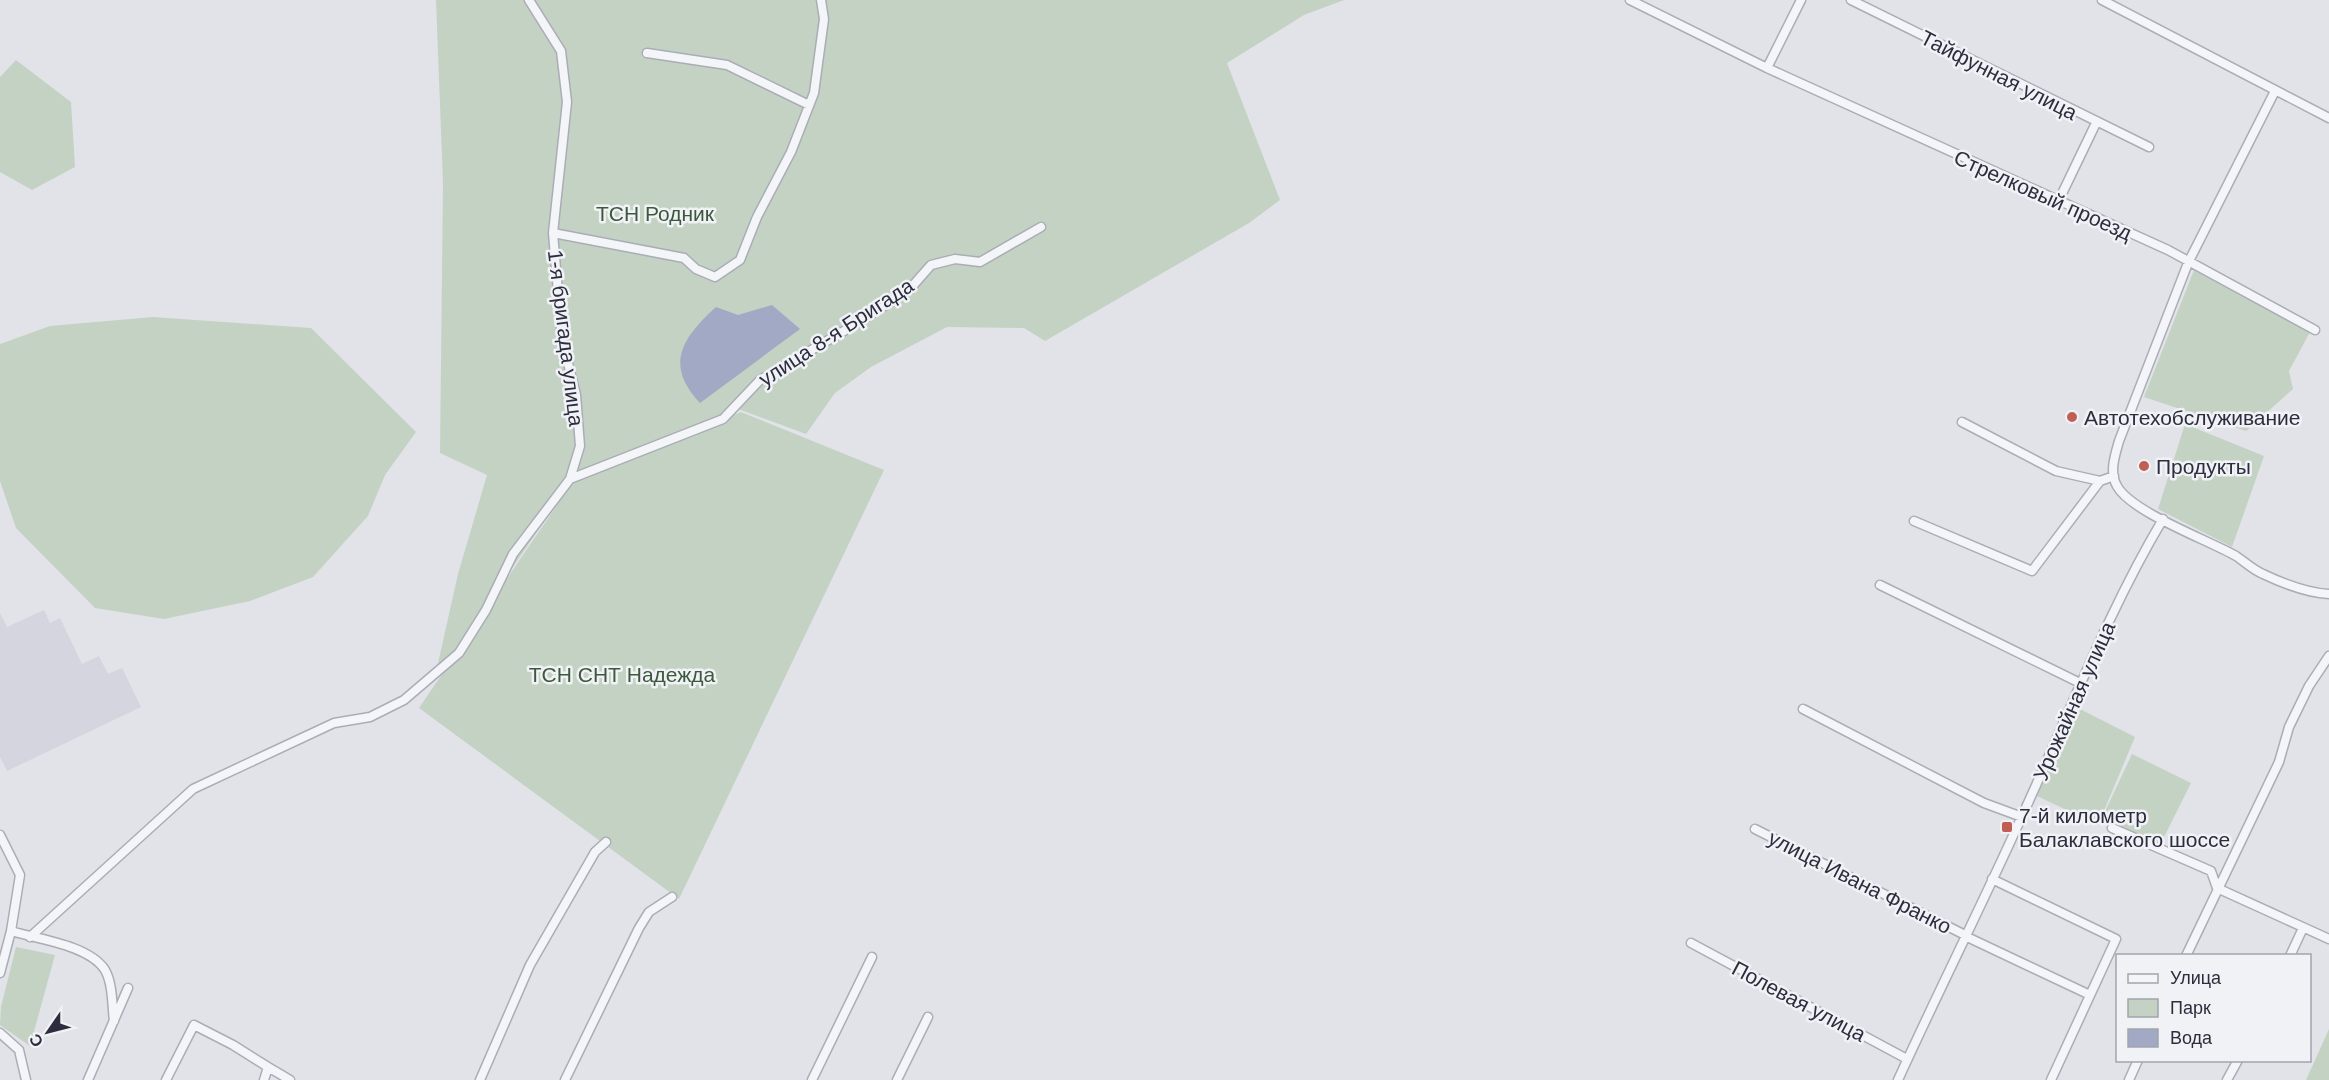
<svg xmlns="http://www.w3.org/2000/svg" width="2329" height="1080" font-family="Arial,sans-serif">
<style>
.built{fill:#d4d5de}
.green{fill:#c4d2c4}
.water{fill:#a1a9c5}
.lines{fill:none;stroke-linecap:round;stroke-linejoin:round}
.street-casing{stroke:#abadb6;stroke-width:11}
.street{stroke:#f4f5f8;stroke-width:8}
.poi-dot{fill:#c05f54;stroke:#f1f2f6;stroke-width:2}
.labels{text-anchor:middle;dominant-baseline:central;stroke-width:5;stroke-linejoin:round;paint-order:stroke}
.street-label{font-size:21px;fill:#2c2e3f;stroke:#f1f2f6}
.park-label{font-size:21px;fill:#3b593c;stroke:#f1f2f6}
.poi-label{font-size:21px;fill:#2c2e3f;stroke:#f1f2f6;text-anchor:start}
</style>
<rect width="100%" height="100%" fill="#e2e3e9"/>
<!-- built -->
<path class="built" d="M44,610l6,13 10,-5 22,46 17,-8 9,18 14,-6 19,39 -134,64 -7,-14v-144l7,14z"/>
<!-- green -->
<path class="green" d="M436,0h908l-40,15 -77,48 53,137 -31,23 -204,118 -21,-13 -77,-1 -76,40 -36,26 -29,41 -68,-25 -160,64 -144,208 24,-107 29,-99 -47,-22 3,-270z
M16,60l55,42 4,65 -43,23 -32,-18v-95z
M2194,270l116,62 -21,39 4,18 -47,42 -102,-34z
M153,317l158,11 105,104 -31,43 -17,41 -55,61 -63,24 -86,18 -69,-11 -79,-80 -16,-47v-137l50,-18z
M741,412l143,58 -205,429 -260,-191 155,-228z
M2185,424l79,32 -32,91 -74,-38z
M2074,706l61,31 -37,88 -61,-29z
M2132,754l59,29 -31,62 -59,-25z
M16,947l39,8 -25,91 -30,-21 1,-18z
M2329,1029v51h-23z"/>
<!-- water -->
<path class="water" d="M772,305l28,24 -100,74c-36,-38 -18,-65 16,-96l22,8z"/>
<g class="lines">
<!-- street casing -->
<g class="street-casing">
<path id="street" d="M1630,0l137,68 401,182 147,80
M1851,0l298,147
M2102,0l227,118
M647,53l80,12 82,40
M1767,68l34,-68
M2275,91l-87,172 -69,178c-4,14 -10,31 -2,45 14,26 91,54 119,70 9,6 17,14 27,18 19,9 45,19 66,20
M2058,202l38,-79
M553,233l131,25 12,11 19,8 25,-17 17,-43 34,-65 23,-59 10,-74 -3,-19
M1962,422l94,49 44,10
M570,479l153,-60 37,-39 101,-59 48,-31 22,-25 24,-6 25,3 61,-35
M1914,521l118,50 68,-90 14,-5
M1880,585l200,98
M1803,709l181,94 38,14
M2112,828l99,43 6,17 112,51
M1755,829l210,106
M0,835l20,40 -9,56 -11,42
M1992,879l124,60 -65,141
M11,931c26,8 78,14 94,39 8,14 7,36 9,51
M1965,936l125,59
M30,937l163,-148 141,-66 36,-6 34,-17 55,-47 27,-43 27,-56 57,-75 10,-33 -4,-51 -14,-56 -9,-106 14,-131 -6,-51 -32,-51
M1691,943l216,116
M2186,956l93,-194 10,-35 20,-41 20,-30
M2290,956l13,-28
M0,1033l19,17 7,30
M88,1080l40,-92
M166,1080l28,-55 39,20 35,22
M264,1080l4,-13 22,13
M480,1080l50,-115 65,-113 11,-10
M565,1080l74,-152 10,-16 23,-15
M812,1080l60,-123
M897,1080l31,-63
M1898,1080c40,-88 84,-175 124,-264 46,-99 85,-203 141,-297
M2129,1080l9,-20
M2227,1080l11,-20"/>
</g>
<!-- street -->
<use href="#street" class="street"/>
</g>
<!-- markers -->
<g class="poi-dot">
<circle cx="2072" cy="417" r="6"/>
<circle cx="2144" cy="466" r="6"/>
<rect x="2001" y="821" width="12" height="12" rx="3"/>
</g>
<g class="labels">
<!-- street labels -->
<g class="street-label">
<text transform="translate(1999 75) rotate(27)">Тайфунная улица</text>
<text transform="translate(2043 195) rotate(24)">Стрелковый проезд</text>
<text transform="translate(836 332) rotate(-33)">улица 8-я Бригада</text>
<text transform="translate(566 338) rotate(83)">1-я бригада улица</text>
<text transform="translate(2074 701) rotate(-66)">Урожайная улица</text>
<text transform="translate(1860 882) rotate(27)">улица Ивана Франко</text>
<text transform="translate(1799 1001) rotate(28)">Полевая улица</text>
</g>
<!-- park labels -->
<g class="park-label">
<text x="655" y="213">ТСН Родник</text>
<text x="622" y="674">ТСН СНТ Надежда</text>
</g>
<!-- poi labels -->
<g class="poi-label">
<text x="2084" y="417">Автотехобслуживание</text>
<text x="2156" y="466">Продукты</text>
<text x="2019" y="815">7-й километр<tspan x="2019" dy="24">Балаклавского шоссе</tspan></text>
</g>
</g>
<!-- legend -->
<rect x="2116" y="954" width="195" height="108" fill="#f1f2f6" stroke="#a2a4ad" stroke-width="1.5"/>
<rect x="2128" y="974" width="30" height="9" fill="#f4f5f8" stroke="#a2a4ad" stroke-width="1.5"/>
<text x="2170" y="984" font-size="18" fill="#2c2e3f">Улица</text>
<rect x="2128" y="999" width="30" height="18" fill="#c4d2c4" stroke="#a2a4ad" stroke-width="1.5"/>
<text x="2170" y="1014" font-size="18" fill="#2c2e3f">Парк</text>
<rect x="2128" y="1029" width="30" height="18" fill="#a1a9c5" stroke="#a2a4ad" stroke-width="1.5"/>
<text x="2170" y="1044" font-size="18" fill="#2c2e3f">Вода</text>
<!-- north arrow -->
<g transform="translate(48 1032) rotate(235)" stroke="#f1f2f6" stroke-width="4.5" paint-order="stroke">
<path d="M0-4.5L10 22L0 15L-10 22Z" fill="#2c2e3f"/>
<text y="-9" font-size="16" font-weight="bold" text-anchor="middle" fill="#2c2e3f">С</text>
</g>
</svg>
